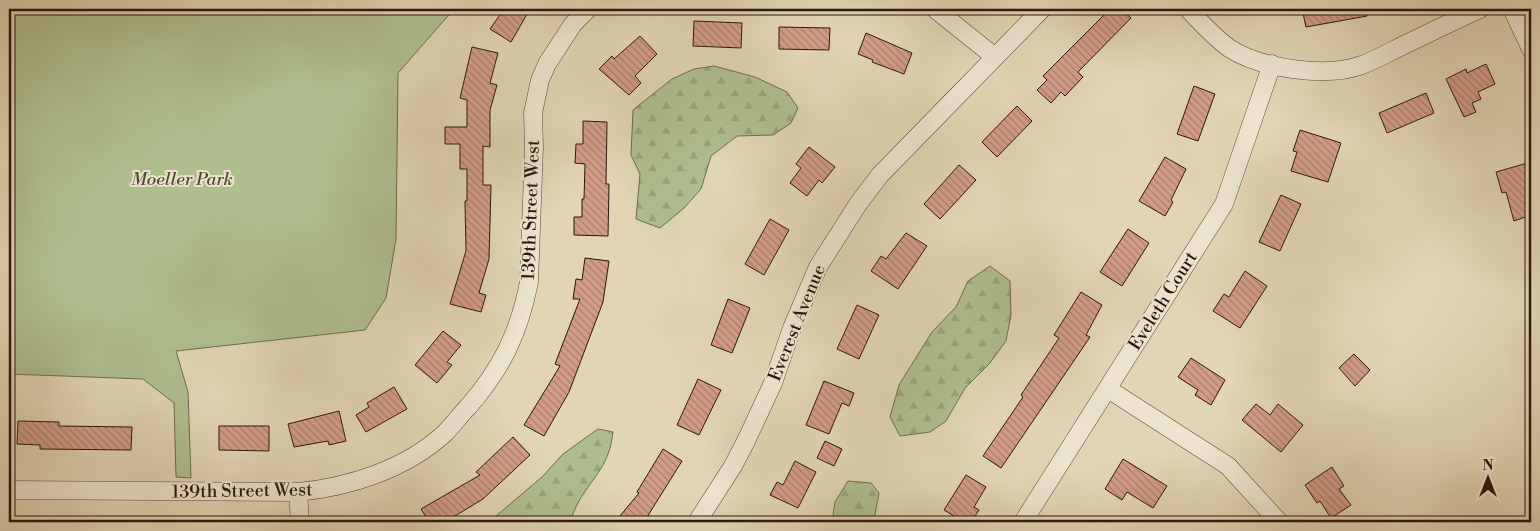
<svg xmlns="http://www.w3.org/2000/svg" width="1540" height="531" font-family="'Libre Bodoni',serif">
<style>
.forest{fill:url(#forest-firs);stroke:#6e6a4e}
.green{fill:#b0be8f;stroke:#6e6a4e}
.building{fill:url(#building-back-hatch);stroke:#2b170e}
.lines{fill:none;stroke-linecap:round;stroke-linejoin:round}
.street-casing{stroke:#584638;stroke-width:19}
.street{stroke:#ece4cf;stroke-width:18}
.labels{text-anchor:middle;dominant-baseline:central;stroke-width:4;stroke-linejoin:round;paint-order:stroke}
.park-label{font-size:18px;font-style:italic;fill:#534935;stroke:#ece4cf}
.street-label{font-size:18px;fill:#2b170e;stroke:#ece4cf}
</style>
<defs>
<pattern id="forest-firs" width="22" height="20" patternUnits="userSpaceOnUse" patternTransform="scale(1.25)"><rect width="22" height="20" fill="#b0be8f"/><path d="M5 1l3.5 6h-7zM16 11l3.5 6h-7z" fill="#98a37a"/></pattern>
<pattern id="building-back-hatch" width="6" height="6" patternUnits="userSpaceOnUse" patternTransform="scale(1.25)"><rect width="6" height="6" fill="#d39c88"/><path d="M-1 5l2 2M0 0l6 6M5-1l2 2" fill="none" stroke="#ab7e6e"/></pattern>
</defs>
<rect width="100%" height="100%" fill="#e1d5b5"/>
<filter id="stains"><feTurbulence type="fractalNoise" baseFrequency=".004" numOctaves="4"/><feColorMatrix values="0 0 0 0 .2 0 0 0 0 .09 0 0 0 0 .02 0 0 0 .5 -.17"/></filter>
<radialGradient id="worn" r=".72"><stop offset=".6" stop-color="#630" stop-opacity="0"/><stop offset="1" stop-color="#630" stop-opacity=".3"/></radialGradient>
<!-- forest -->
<path class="forest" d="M714,66l41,11 32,15 11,16 -7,15 -18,12 -36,1 -26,20 -10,33 -17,19 -24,20 -24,-9 4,-45 -9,-19 2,-45 39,-31 22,-10z
M990,266l20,15 1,34 -5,26 -17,23 -24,24 -19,33 -16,11 -30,4 -10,-19 9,-32 33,-53 24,-25 12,-26z
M598,429l15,3c-4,34 -18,42 -34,69 -4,7 -6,14 -10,21h-80l53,-45 21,-23z
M848,481l23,2 8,10 -4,22 -4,7h-39l3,-20z"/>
<!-- green -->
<path class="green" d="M9,9h445l-56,64 -2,166 -10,59 -21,32 -189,21 12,41 3,86 -15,-1 -2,-74 -31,-24 -134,-5z"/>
<!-- building -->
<path class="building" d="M504,9h26l-19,33 -21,-13z
M1110,9h11l10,9 -53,54 5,5 -18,19 -4,-4 -10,11 -14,-13 10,-10 -4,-4z
M1302,9h65v7l-61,11z
M694,21l48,2 -1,25 -48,-2z
M779,27l51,1 -1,22 -50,-1z
M866,33l46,20 -8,21 -32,-12 1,-2 -15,-6z
M640,36l17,18 -22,22 6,7 -12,12 -30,-26 13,-13 2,3z
M472,47l26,6 -8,30 7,2 -7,25v37l-7,-1v39h8l-2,74 -10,34 7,2 -5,17 -31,-8 16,-53 -1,-50h2v-32h-7v-25h-15v-17h22v-27l-7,-2z
M1486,64l9,20 -17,8 3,7 -9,4 4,9 -12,5 -18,-38 20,-10 1,4z
M1194,86l21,8 -17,47 -21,-7z
M1426,93l8,20 -47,20 -8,-20z
M1017,106l15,15 -35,36 -15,-15z
M583,121l24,1 -1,62h3l-1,52 -34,-1v-18h8v-18h2l1,-35 -10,-1 1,-19h7z
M1300,130l41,13 -13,39 -37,-11 6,-19 -4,-1z
M809,147l26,20 -13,16 -3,-3 -12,16 -17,-13 11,-15 -5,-4z
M1165,157l21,12 -15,31 2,2 -8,14 -26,-15z
M1531,162v53l-17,6 -8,-29 -4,1 -6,-21z
M959,165l17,15 -36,39 -16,-15z
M1281,195l20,9 -21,47 -21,-9z
M770,219l19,11 -25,45 -19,-11z
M1128,229l21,14 -27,43 -22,-14z
M906,233l21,13 -29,43 -27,-18 10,-15 5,3z
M585,258l24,3 -6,41 -34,90 -25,44 -20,-11 36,-59 -5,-2 25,-65h-7l3,-20 6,1z
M1245,271l22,15 -27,42 -27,-17 11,-17 5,3z
M1081,292l21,13 -16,30 4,2 -89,131 -18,-12 40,-59 -2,-2 38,-57 -5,-3z
M728,299l22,9 -18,45 -21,-8z
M857,305l22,10 -20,44 -22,-10z
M443,331l18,14 -14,17 5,3 -15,18 -22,-18z
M1354,354l16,16 -15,16 -16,-18z
M1191,358l34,22 -14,25 -16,-10 3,-5 -20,-13z
M698,379l23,11 -22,45 -22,-10z
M824,381l30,12 -5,13 -7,-3 -13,31 -23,-9z
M394,387l13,22 -41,23 -10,-17 13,-8 -2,-4z
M1256,404l14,11 8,-11 25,21 -22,27 -39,-32z
M339,411l7,30 -17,4 -1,-4 -34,6 -6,-23z
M18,421l41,1v4l73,1 -1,23 -91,-1v-4l-23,-1z
M219,426h50v25l-50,-1z
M513,437l17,18 -47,44 -38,23h-16l-8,-13 59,-34 -4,-3z
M825,441l17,8 -8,17 -17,-8z
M663,449l19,12 -38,61h-29l24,-29 -2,-1z
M1123,459l44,27 -14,22 -26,-16 -5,8 -17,-11z
M795,461l21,11 -18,36 -28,-13 7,-13 6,3z
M1332,467l12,19 -5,3 12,16 -20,13 -11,-17 -3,2 -12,-18z
M966,475l20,12 -12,20 5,3 -8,12h-7l-20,-12z"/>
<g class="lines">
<!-- street casing -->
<g class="street-casing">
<path id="street" d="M935,9l60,48
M1188,9c13,14 26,28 41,39 32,21 98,30 133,17 13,-5 26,-12 38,-18 27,-13 53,-26 80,-38
M1512,9l19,40
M1108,389l120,77 51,56
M9,490l289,2c52,-5 108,-23 147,-59 8,-8 15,-18 23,-26 34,-39 51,-74 61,-125l5,-135 -1,-34 7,-33 7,-16 26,-40 15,-15
M298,492l2,30
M697,522l36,-56 13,-25 27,-58 19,-55 26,-61 40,-63 22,-29 162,-166
M1023,522l201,-318 48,-140"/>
</g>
<!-- street -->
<use href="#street" class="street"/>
</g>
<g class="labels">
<!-- park labels -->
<g class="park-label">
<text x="182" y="179">Moeller Park</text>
</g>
<!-- street labels -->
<g class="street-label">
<text transform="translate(531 210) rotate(-88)">139th Street West</text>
<text transform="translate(1163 301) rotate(-58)">Eveleth Court</text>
<text transform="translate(797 323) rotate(-68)">Everest Avenue</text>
<text transform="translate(242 491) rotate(-1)">139th Street West</text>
</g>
</g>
<!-- margin -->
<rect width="1540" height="531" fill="none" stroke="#e1d5b5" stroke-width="30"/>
<rect x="10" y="10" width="1520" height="511" fill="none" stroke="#2b170e" stroke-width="2.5"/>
<rect x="15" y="15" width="1510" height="501" fill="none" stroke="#2b170e"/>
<!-- north arrow -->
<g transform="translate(1488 478)" stroke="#ece4cf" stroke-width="4" paint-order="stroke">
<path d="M0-4L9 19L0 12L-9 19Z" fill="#2b170e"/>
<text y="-8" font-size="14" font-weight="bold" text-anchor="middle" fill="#2b170e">N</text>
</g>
<rect width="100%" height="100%" filter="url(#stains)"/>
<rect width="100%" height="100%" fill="url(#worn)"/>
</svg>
